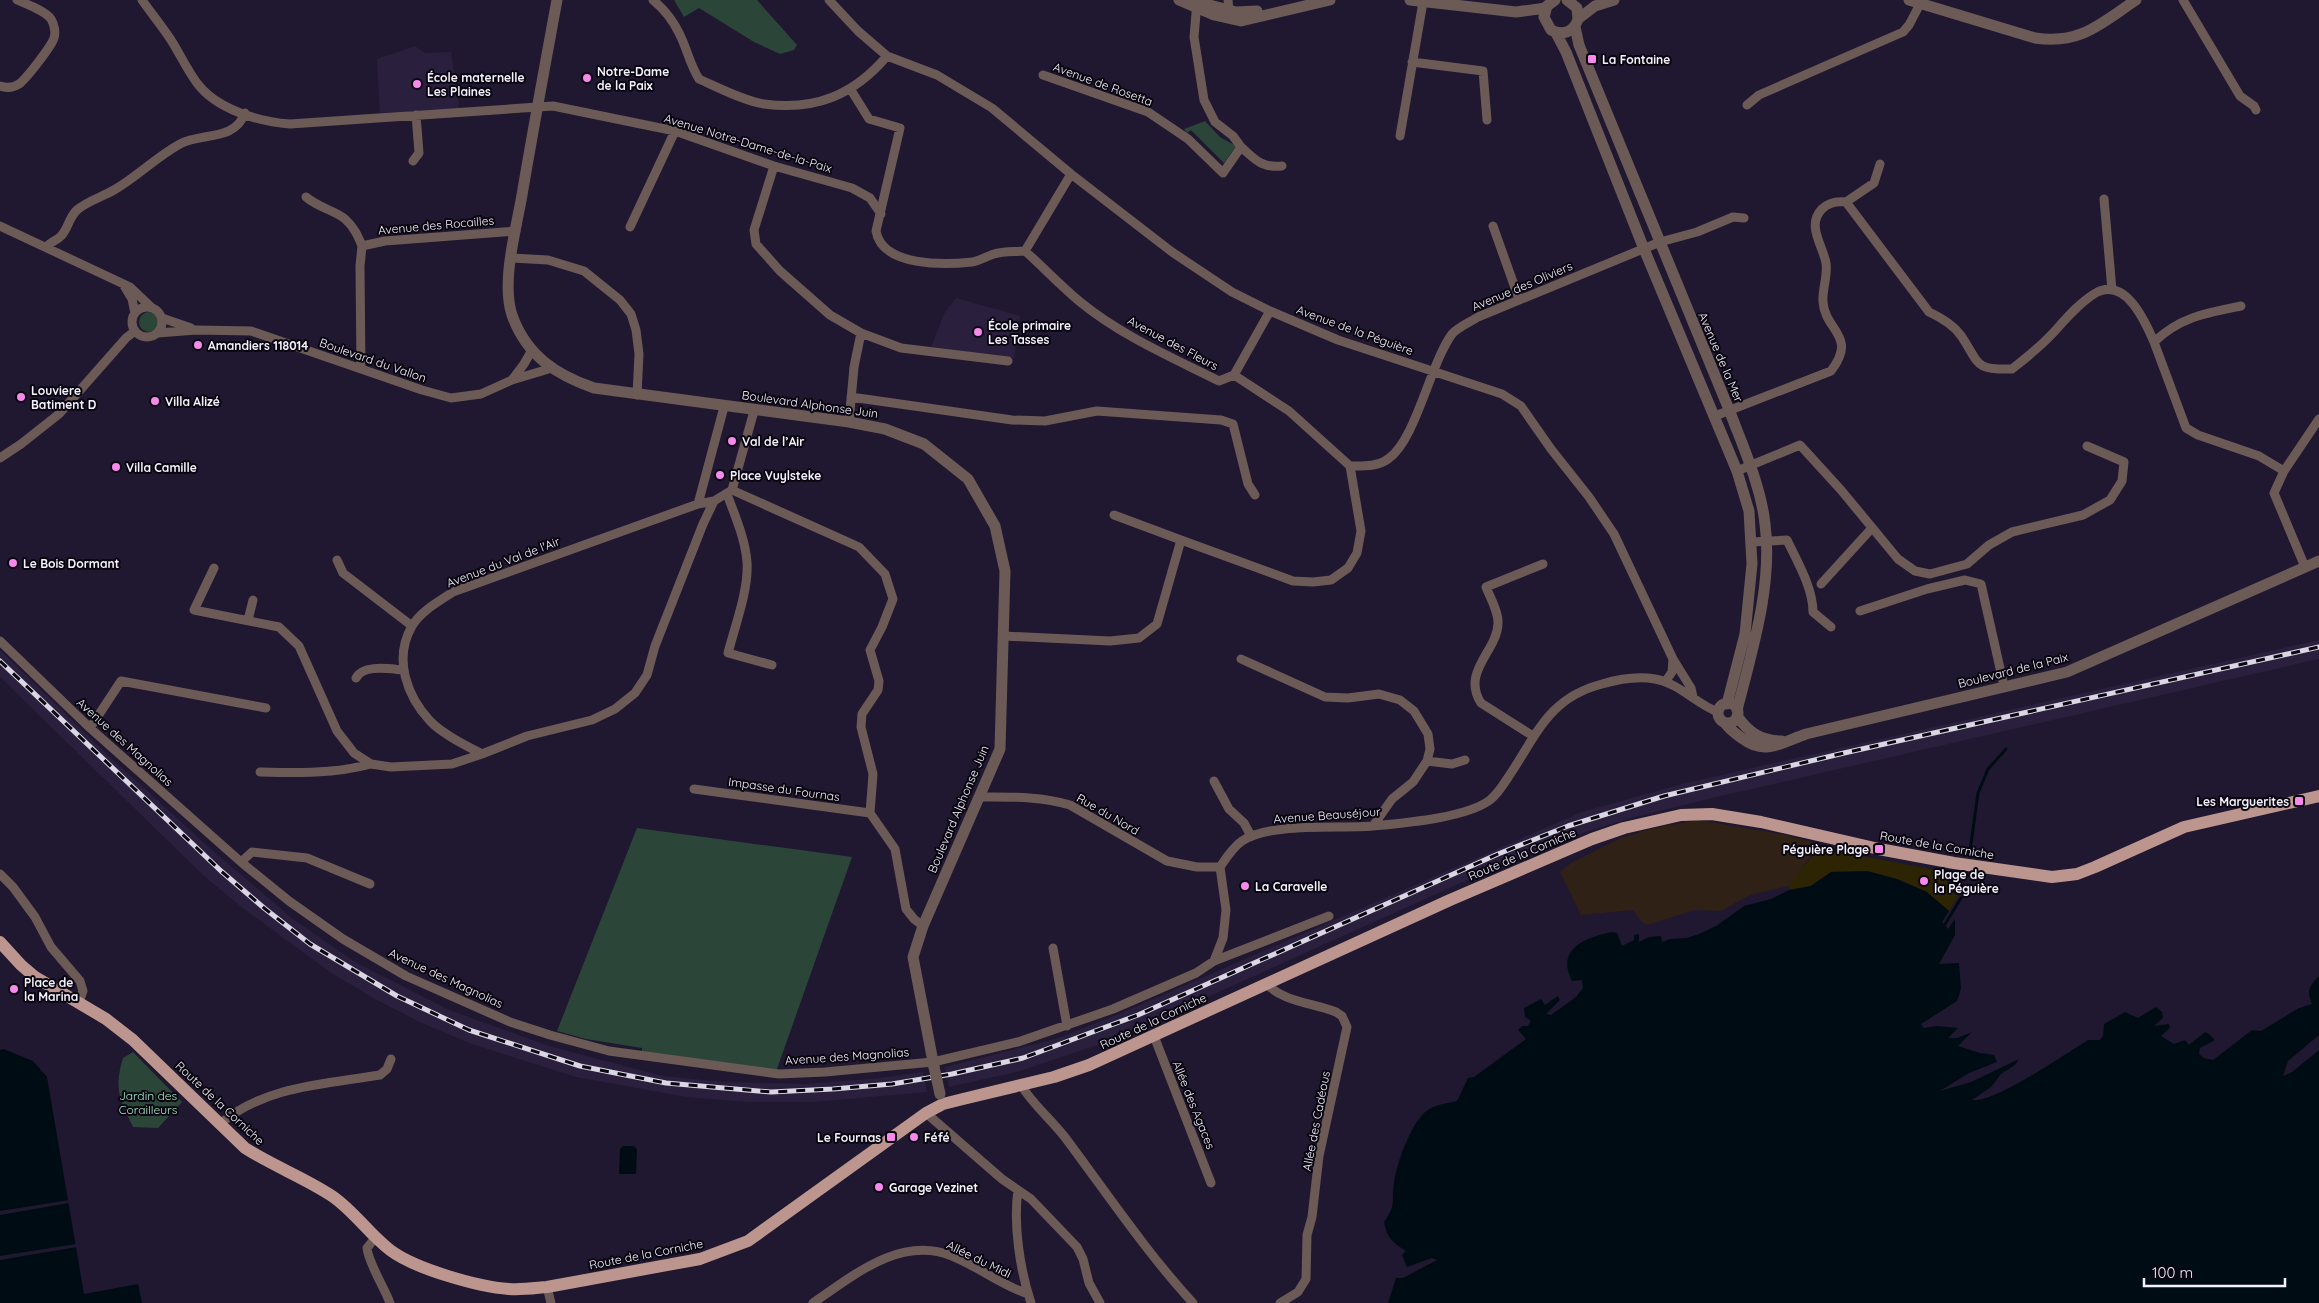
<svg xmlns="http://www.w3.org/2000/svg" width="2319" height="1303" font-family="Quicksand,sans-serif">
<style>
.commercial{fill:#302116}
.built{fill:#2a203e}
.green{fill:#2b4539}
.sand{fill:#2c2403}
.water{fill:#000c13}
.pier{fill:#201830}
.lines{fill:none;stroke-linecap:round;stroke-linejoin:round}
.stream{stroke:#000c13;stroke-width:3}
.minor{stroke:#6c5a56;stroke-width:9}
.tertiary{stroke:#6c5a56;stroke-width:11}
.primary{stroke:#bc968e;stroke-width:12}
.rail-casing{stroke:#dad6e4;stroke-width:5}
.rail{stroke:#090610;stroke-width:3;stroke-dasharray:9;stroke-linecap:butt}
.tertiary-bridge{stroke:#6c5a56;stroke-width:11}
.poi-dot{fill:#f788ec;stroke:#090610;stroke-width:2}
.labels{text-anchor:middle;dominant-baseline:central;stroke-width:4;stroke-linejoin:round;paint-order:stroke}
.poi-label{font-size:12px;font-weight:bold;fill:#f5f2ff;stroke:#090610;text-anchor:start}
.street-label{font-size:12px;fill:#f5f2ff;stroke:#090610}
.park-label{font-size:12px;fill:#a3eac8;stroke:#090610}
</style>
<rect width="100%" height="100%" fill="#201830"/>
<!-- commercial -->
<path class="commercial" d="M1698,820l83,14 28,7 7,4 -4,9 -23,32 -39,9 -29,16 -27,-1 -46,15 -6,-3 -9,-12 -52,5 -21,-43 11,-9 50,-25 33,-10z"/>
<!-- built -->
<path class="built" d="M415,46l10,7 26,-1 8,56 -79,5 -3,-54z
M956,298l64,18 -6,42 -83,-11 14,-35z
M2319,640v19l-607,139 -81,20 -55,17 -60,23 -404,182 -92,31 -71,16 -4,-20 114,-29 65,-26 458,-200 104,-29z
M0,650l110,107 103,94 80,68 62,43 94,48 100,36 113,30 63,6 80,2 75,-6 43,-6 4,20 -114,10h-64l-62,-5 -111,-20 -104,-33 -50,-21 -47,-24 -45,-27 -86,-63 -41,-34 -203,-198z"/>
<!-- green -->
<path class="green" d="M674,0h83l40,45 -3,5 -14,4 -26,-12 -55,-34 -15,9z
M1205,121l15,16 16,9 -12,17 -33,-33 -4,3 -3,-4z
M139 322a10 10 0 1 1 20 0a10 10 0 1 1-20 0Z
M637,828l215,29 -75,212h-17l-118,-17v-4l-56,-9 -29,-8z
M133,1052l49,50 -24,26 -25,-1c-14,-29 -19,-38 -10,-69z"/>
<!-- sand -->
<path class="sand" d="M1820,848l126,24 3,18 9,6 -9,15 -23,-19 -29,-13 -30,-8 -36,1 -20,14 -22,4c1,-13 22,-31 31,-42z"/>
<!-- water -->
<path class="water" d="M1867,871l30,8 30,13 22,19 -7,11 6,7 7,-10v16l-16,29 20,-1 2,26 -4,12 -36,23 3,4 13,-2 21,2 -10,10h9l15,-6 -14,14 22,7 14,2 3,7 -28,11 -29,18 31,-9 48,-23 -4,6 -14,9 -10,13 -19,13c21,4 95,-47 116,-60h12l3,-4 1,-12 21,-12 13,6 18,-11 6,5 1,6 -9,8 15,-2 1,4 -9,8 13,8 11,-4 4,5 16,-13 4,2 6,6 -15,8 -1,6 5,4 9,2 39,-30 9,1 38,-23 13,-4c-6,-13 -3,-18 7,-28v59l-31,26 -5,15 9,-4 27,-22v253h-931l8,-25h7l34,-18 -5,-2 -25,9 -5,-12 4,-4c-13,-8 -19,-13 -22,-29 13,-19 7,-19 10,-39 2,-19 19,-67 37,-75 8,-4 18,-5 26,-7l11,-23 6,-1 52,-38 -8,-9 4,-4h6l3,-5 -6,-4 -1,-9 17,-9 4,6 13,-9 2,4 -14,14 5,1 25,-18 7,-9 -1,-8 -10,1c-17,-33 15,-44 40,-49l5,1 5,13 12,-6v-5l5,-1v8l10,-5 12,-1 1,6 8,-3 17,-1 12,-4 17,-8 28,-20 27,-7 18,-9 22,-4 20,-14z
M4,1049l29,12 14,16 37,217 54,-10 4,19h-142v-253z
M623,1146h11l3,3 -1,25h-17l1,-25z"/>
<!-- pier -->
<path class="pier" d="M69,1200v3l-69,12v-4z
M76,1244l1,3 -77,13v-4z"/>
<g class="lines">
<!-- stream -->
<path class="stream" d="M1970,851l8,-58 10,-24 18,-20
M1944,926l17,-28"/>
<!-- minor -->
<path class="minor" d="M142,0c9,13 20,26 29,40 9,14 16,30 26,43 19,26 62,39 93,41l263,-18 122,25 99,35 78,22 18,10 11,16
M653,0c11,9 21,22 27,35 7,14 10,30 19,44 18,8 45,22 65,25 51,7 90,-9 123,-48
M829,0l29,31 29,25 50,19 55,33 79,66 101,78 60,40 38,19 68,29 164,54 19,12 30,43 38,48 25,37 59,125 18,29 2,9
M1228,0l1,11
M2183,0l57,96 14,10 2,4
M1412,62l71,9 4,49
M1043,75l105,37 40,27 35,34 18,-26 -8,-11 -18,-14 -11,-22 -10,-63 3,-35
M0,86c6,2 13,2 19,-2 7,-5 32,-37 35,-46 2,-6 0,-14 -3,-19 -7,-9 -23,-14 -34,-19
M851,90l18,29 31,9 -24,103c6,36 69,34 96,31 7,-1 15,-6 22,-8 9,-3 21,-2 31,-3 18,16 35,34 54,50 41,34 92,56 140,80l15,-6 55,36 61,55 11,65 -4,22 -9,15 -17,12 -18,2 -20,-1 -112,-41 -24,84 -18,14 -29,3 -106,-5
M1747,105l12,-10 144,-63 6,-7 11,-21
M1400,136l23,-134
M1241,147c15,13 20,21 41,19
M413,161l6,-8 -3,-38
M774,166l-20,64 2,14 24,27 50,44 31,18 -7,34 -5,55
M306,197c13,11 30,14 39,22 9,8 13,17 17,27
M2104,199l8,91
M1846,202l83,110c13,6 25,13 33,25 18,28 13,33 50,32 14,-11 28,-22 40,-35 13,-14 26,-30 42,-40 31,-19 51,27 60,48
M1846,202l28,-19 6,-19
M0,226l130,61 21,20
M1493,226l26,73
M630,227l45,-96
M47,247c3,-6 10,-6 14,-11 7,-7 8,-19 16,-26 10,-9 25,-13 37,-20 23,-13 42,-33 66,-46 22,-12 54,-2 65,-31
M1025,251l46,-77
M512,258l36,2 36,11 36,29 11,14 5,16 3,24 -2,41
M123,284l9,15 3,14
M2241,306c-35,7 -61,11 -87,36l32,86 12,7 61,21 25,15
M132 322a15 15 0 1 1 30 0a15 15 0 1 1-30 0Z
M162,318l29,10
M158,333l38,-3 55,1 171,59 29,8 30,-4 31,-14 40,-12
M861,333l40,15 107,13
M361,369l-1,-103 2,-20 23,-5 131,-10
M1234,375l36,-64
M512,380l12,-16 8,-14
M851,397l161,23 33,1 52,-10 124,9 12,4 15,60 7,11
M1715,416l116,-45c27,-35 -6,-40 -8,-69 -1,-13 5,-26 3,-39 -3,-17 -20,-38 -4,-54 7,-7 15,-8 24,-7
M0,458l21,-14 38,-30 67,-76 9,-7
M1350,466c13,0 27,1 38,-7 28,-19 42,-95 64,-125 6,-7 18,-12 26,-17l182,-75 37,-10 36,-15 11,1
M1737,471l63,-26 41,45 57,69 17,12 15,3 37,-10 22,-19 23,-13 71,-17 27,-15 12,-19 2,-19 -37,-16
M732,490l127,57 26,27 8,25 -11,28 -12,23 9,31 -1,9 -16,24 -1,13 12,47 -3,39 25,36 11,60 8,10 9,7
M732,490l22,-79
M727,494c8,22 18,44 20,68 2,27 -12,64 -19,91l44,12
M714,501l-11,23 -48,122 -8,29 -12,18 -20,16 -23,11 -65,16 -45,18c-17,-9 -38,-19 -52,-33 -23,-25 -37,-62 -18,-95 9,-15 26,-24 41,-34l245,-88 16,-3 18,-11
M698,504l26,-97
M1114,515l67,25
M1752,542l35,-2c10,21 26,48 26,72l18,15
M337,560l6,13 69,53
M2305,567l-31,-74 10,-22 35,-52
M214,568l-20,42 85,17 20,19 38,85 17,22 17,11 20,3 61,-3 30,-10
M1821,584l51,-56
M1860,611l67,-22 38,-9 16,4 23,102
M248,620l5,-20
M0,641l90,87 151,134 48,39 54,38 63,37 104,46 40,13 59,16 170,23 46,-2 108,-10 85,-20 95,-33 83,-36 18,-12 9,-23 3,-28 -6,-43c6,-9 13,-20 22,-26 29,-19 95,-12 131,-15 31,-3 93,-8 117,-26 10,-8 16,-20 23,-30 26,-41 39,-73 89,-86 17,-5 36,-8 53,-5 24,4 41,25 63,33
M1241,659l84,38 23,1 31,-4 21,6 14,11 14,23 2,15 -3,12 -14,21 -21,17 -19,27
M356,678c7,-14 34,-9 47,-8
M1665,682l7,-10 1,-13
M90,728l31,-47 145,27
M1533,736l-52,-33c-20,-31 16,-52 17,-79 1,-11 -8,-27 -12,-37l57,-23
M1427,761l25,3 13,-4
M260,772c38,1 74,2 111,-8
M1214,781l15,28 15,14 7,13
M694,789l176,24
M980,797c30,0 61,-1 90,8l97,56 30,6h23
M241,862l11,-10 55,6 63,26
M0,874l13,13 22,30 16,30 29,34 3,10 -4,11
M1053,948l14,78
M1214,961l115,-45
M1266,983c16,19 48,20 70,29l6,4 5,11 -28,129 -7,61 -5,18 -1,44 -8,13 -18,11
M1154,1036l57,147
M1021,1085c12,20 32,36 46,55 41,55 80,113 126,163
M926,1113l76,66 29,20 46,48 6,12 6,24 11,20
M220,1124c44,-38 105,-40 160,-49l7,-6 4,-10
M1018,1190c-5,34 2,80 13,113
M375,1238l-8,10c1,14 17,39 23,55
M547,1287l4,16
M813,1303c41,-28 88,-68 139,-47 27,11 49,29 76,38"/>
<!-- tertiary -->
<path class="tertiary" d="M557,0c-12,65 -24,130 -35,195 -6,35 -21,87 -10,120 14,40 44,60 82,73l255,34 36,7 39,15 44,35 27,47 10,45 -5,178 -77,177 -10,31 21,110
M1179,0l35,15 27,6 89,-21
M1410,0l106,12 30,-4
M1555,0l-8,6 -3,11 7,13c12,6 23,2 27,-11l-1,-11 -10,-8
M1909,0l126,38c45,7 65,-14 101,-38
M1202,3l34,9 21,-1
M1578,19l17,-13 19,-6
M1575,27l4,18 151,367c13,35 31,74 35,112 8,61 -13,127 -28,186
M1556,33l10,19 78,197 93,222 12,40 3,53 -7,70 -18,70
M1718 713a10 10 0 1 1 20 0a10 10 0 1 1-20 0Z
M1737,716c12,17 24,25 45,25
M1725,723c5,7 11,11 18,16 22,17 40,3 63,-5l261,-62 252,-111"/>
<!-- primary -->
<path class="primary" d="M0,942l21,23 14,12 71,42 27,21 112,108c28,18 60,30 87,48 22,15 37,38 58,54 25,19 89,37 119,39 13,1 26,-1 38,-2l153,-28 48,-18 178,-128 17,-9 20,-5 91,-22 35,-12 361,-165 142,-61 32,-11 57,-13 31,-1 49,8 118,27 75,14 98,14 25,-3 18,-7 89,-40 135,-31"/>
<!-- rail casing -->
<g class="rail-casing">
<path id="rail" d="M0,661l221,210 43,37 46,36 87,52 72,34 111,36 86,17 105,9 62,-3 59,-5 60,-10 71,-16 115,-43 360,-161 70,-28 96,-30 180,-43 475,-106"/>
</g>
<!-- rail -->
<use href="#rail" class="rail"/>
<!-- tertiary-bridge -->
<path class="tertiary-bridge" d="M934,1067l6,27"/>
</g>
<!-- markers -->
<g class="poi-dot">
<rect x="1587" y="54" width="10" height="10" rx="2.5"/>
<circle cx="587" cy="78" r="5"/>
<circle cx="417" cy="84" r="5"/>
<circle cx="978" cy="332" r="5"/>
<circle cx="198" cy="345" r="5"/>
<circle cx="21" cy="397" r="5"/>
<circle cx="155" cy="401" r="5"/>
<circle cx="732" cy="441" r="5"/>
<circle cx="116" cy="467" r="5"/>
<circle cx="720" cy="475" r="5"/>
<circle cx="13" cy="563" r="5"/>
<rect x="2294" y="796" width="10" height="10" rx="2.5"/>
<rect x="1874" y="844" width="10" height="10" rx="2.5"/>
<circle cx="1924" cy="881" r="5"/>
<circle cx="1245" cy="886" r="5"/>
<circle cx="14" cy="989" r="5"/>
<rect x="886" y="1132" width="10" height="10" rx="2.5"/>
<circle cx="914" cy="1137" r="5"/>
<circle cx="879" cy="1187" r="5"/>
</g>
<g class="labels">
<!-- poi labels -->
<g class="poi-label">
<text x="1602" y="59">La Fontaine</text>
<text x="597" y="71">Notre-Dame<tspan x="597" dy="14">de la Paix</tspan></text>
<text x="427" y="77">École maternelle<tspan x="427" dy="14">Les Plaines</tspan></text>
<text x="988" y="325">École primaire<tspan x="988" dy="14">Les Tasses</tspan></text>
<text x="208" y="345">Amandiers 118014</text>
<text x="31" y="390">Louviere<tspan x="31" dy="14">Batiment D</tspan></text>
<text x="165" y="401">Villa Alizé</text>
<text x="742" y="441">Val de l’Air</text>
<text x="126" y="467">Villa Camille</text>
<text x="730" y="475">Place Vuylsteke</text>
<text x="23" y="563">Le Bois Dormant</text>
<text x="2289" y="801" text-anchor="end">Les Marguerites</text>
<text x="1869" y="849" text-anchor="end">Péguière Plage</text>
<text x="1934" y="874">Plage de<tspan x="1934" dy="14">la Péguière</tspan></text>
<text x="1255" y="886">La Caravelle</text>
<text x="24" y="982">Place de<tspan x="24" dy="14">la Marina</tspan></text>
<text x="881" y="1137" text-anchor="end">Le Fournas</text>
<text x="924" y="1137">Féfé</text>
<text x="889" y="1187">Garage Vezinet</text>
</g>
<!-- street labels -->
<g class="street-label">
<text transform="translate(1103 84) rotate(20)">Avenue de Rosetta</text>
<text transform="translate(748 143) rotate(17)">Avenue Notre-Dame-de-la-Paix</text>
<text transform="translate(436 225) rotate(-5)">Avenue des Rocailles</text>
<text transform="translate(1522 286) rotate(-23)">Avenue des Oliviers</text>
<text transform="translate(1355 330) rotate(20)">Avenue de la Péguière</text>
<text transform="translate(1173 343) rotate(28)">Avenue des Fleurs</text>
<text transform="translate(1721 357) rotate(67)">Avenue de la Mer</text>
<text transform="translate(373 360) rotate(19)">Boulevard du Vallon</text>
<text transform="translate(810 404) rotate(8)">Boulevard Alphonse Juin</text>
<text transform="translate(503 562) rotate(-21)">Avenue du Val de l'Air</text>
<text transform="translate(2013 670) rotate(-14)">Boulevard de la Paix</text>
<text transform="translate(125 742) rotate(42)">Avenue des Magnolias</text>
<text transform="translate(784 789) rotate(8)">Impasse du Fournas</text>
<text transform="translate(958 809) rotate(-67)">Boulevard Alphonse Juin</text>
<text transform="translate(1108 814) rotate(30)">Rue du Nord</text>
<text transform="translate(1327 815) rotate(-4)">Avenue Beauséjour</text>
<text transform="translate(1937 845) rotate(10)">Route de la Corniche</text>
<text transform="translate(1522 854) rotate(-23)">Route de la Corniche</text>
<text transform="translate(446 978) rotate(25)">Avenue des Magnolias</text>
<text transform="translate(1153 1021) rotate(-25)">Route de la Corniche</text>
<text transform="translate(847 1056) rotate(-4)">Avenue des Magnolias</text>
<text transform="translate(220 1103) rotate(43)">Route de la Corniche</text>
<text transform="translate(1194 1105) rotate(68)">Allée des Agaces</text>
<text transform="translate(1316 1121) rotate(-79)">Allée des Cadéous</text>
<text transform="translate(646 1254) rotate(-11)">Route de la Corniche</text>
<text transform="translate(979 1259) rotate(26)">Allée du Midi</text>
</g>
<!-- park labels -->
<g class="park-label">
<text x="148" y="1095">Jardin des<tspan x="148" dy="14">Corailleurs</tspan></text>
</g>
</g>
<!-- scale -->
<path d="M2144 1278v8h141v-8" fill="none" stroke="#f5f2ff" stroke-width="2.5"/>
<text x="2152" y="1278" font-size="15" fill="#f5f2ff" stroke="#090610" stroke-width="4" paint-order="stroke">100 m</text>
</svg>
